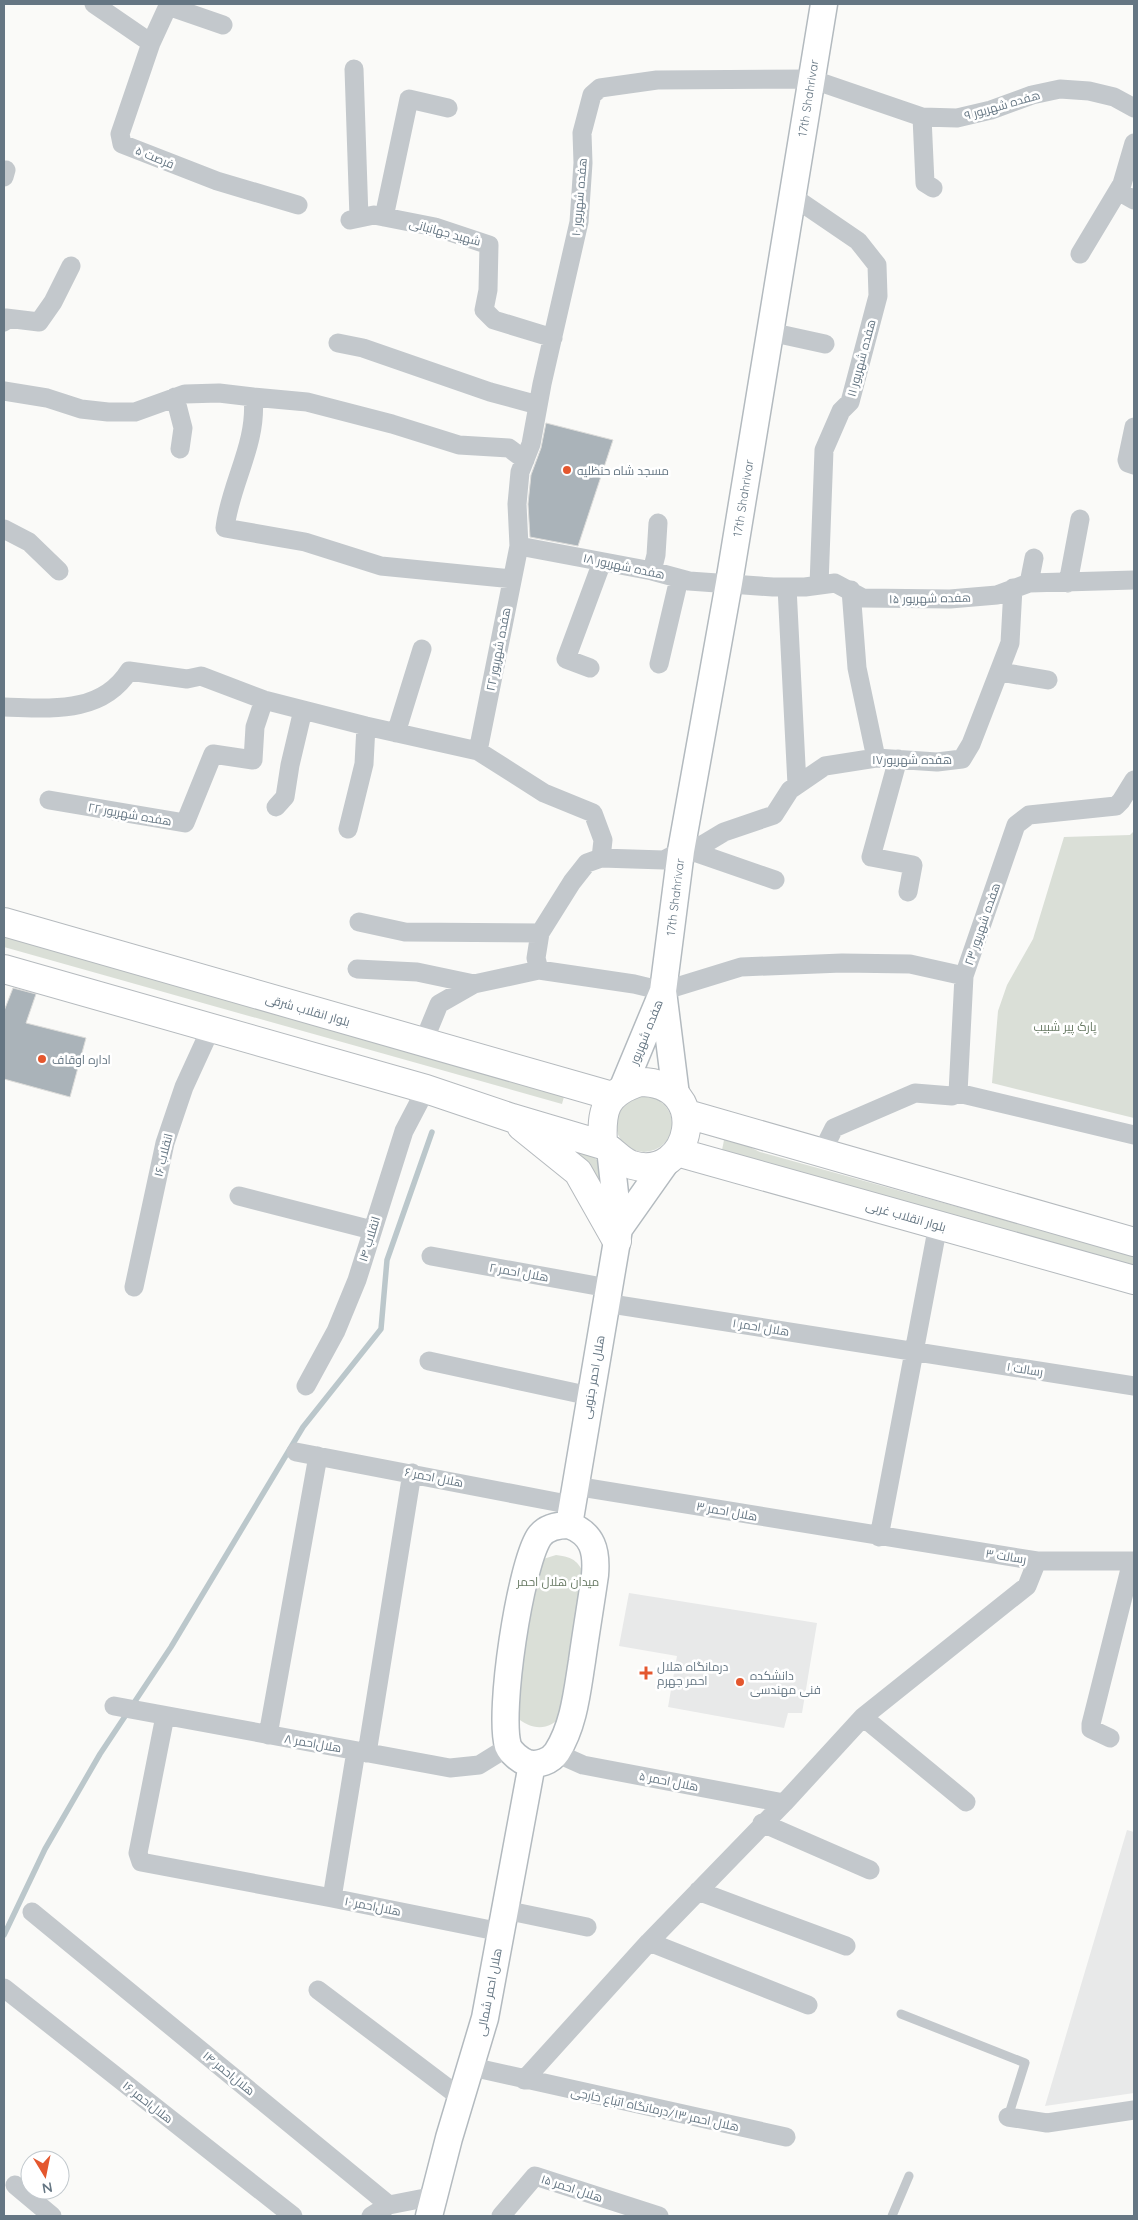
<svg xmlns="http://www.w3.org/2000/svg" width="1138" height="2220" font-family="Quicksand,Cairo,sans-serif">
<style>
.built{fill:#e8e9e9}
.green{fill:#dadfd7}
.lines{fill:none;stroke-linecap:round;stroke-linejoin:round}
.stream{stroke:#bbc7cb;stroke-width:5.5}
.building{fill:#aab3b9;stroke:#dcdcda}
.secondary-casing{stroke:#b3babf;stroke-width:29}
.primary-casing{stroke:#b5babe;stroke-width:30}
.lane{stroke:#c3c8cc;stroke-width:9}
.street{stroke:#c3c8cc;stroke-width:19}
.secondary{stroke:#fff;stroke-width:26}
.primary{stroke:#fff;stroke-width:28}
.poi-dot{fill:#e4572e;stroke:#fff;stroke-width:2}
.labels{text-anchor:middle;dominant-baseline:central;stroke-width:5;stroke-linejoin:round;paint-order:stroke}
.street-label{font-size:12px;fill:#657683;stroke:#fff}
.poi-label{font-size:12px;fill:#657683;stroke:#fff;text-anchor:start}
.park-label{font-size:12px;fill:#687a64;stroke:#fff}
</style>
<rect width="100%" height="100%" fill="#fafaf8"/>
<!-- built -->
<path class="built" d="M629,1593l188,30 -15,90h-14l-4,15 -116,-21 9,-51 -58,-10z
M1127,1830l7,2v261l-89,13z"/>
<!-- green -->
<path class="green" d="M1134,831v287l-142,-35 6,-72 9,-26 26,-46 31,-102 66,-2z
M4,936l561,157 -3,11 -558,-157z
M616 1124a28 28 0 1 1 56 0a28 28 0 1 1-56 0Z
M551,1130l41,24 11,14 5,32z
M725,1135l35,17 374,104v11l-413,-112z
M556,1555c18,2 24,7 29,24l-23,136c-13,17 -31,15 -46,2l17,-144 7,-13z"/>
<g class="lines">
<!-- stream -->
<path class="stream" d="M4,1935l41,-86 55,-95 71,-107 132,-220 78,-98 6,-69 45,-128"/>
</g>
<!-- building -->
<path class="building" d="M546,423l67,17 -35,106 -48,-9 -2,-33 3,-29 10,-27z
M13,988l23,6 -10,29 60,15 -16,59 -66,-18v-68z"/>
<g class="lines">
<!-- secondary casing -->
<g class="secondary-casing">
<path id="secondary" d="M663,991l18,-140 48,-268 95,-579
M623,1087l40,-96 13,104
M610,1149l9,80 48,-68
M569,1525c24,9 28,26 26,50 -4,28 -9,57 -13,86 -5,31 -8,64 -25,91 -6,9 -19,14 -30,11 -7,-3 -16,-10 -19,-17 -10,-34 12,-179 31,-209 7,-10 19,-12 30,-12z
M569,1525l50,-296
M429,2216l20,-78 36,-120 47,-254"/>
</g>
<!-- primary casing -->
<g class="primary-casing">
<path id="primary" d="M4,922l608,174
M4,969l422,120 86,29 91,27
M640,1082c73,0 52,101 -8,83 -12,-4 -18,-14 -29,-20 -2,-34 1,-52 37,-63z
M687,1114l447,128
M521,1126l57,46 39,69
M677,1152l457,128"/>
</g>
<!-- lane -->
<path class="lane" d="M901,2014l124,49 -17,54
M892,2216l17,-40"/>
<!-- street -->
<path class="street" d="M94,4l57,39 -31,91 2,10 95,37 81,24
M151,43l17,-37 55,19
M354,69l5,149
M922,117l3,66 8,5
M4,177l2,-7
M1118,191l16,9
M792,196l66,45 19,24 1,31 -28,106 -9,9 -17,39 -5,135
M384,217l25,-118 39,9
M350,220l24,-5 61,12 54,18 -1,45 -4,20 10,10 59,18
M1080,254l42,-70 12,-41
M4,322l2,-4 33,4 14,-20 18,-36
M770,332l55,12
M338,343l25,5 127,44 48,13
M4,391l43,7 34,11 27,3h27l50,-18 34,-1 34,4
M175,397l8,31 -3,21
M1134,427l-7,33 1,3 6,2
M4,529l25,13 30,29
M519,546l133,25 37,10 84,6h32l30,-4 28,15 87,1 47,-4 32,-12 105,-3
M652,571l4,-16 2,-32
M512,579l-131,-13 -76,-24 -80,-14c5,-44 33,-85 28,-131l54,5 85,22 67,21 50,3 16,12
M1029,583l5,-25
M1068,583l12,-64
M787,587l10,198
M1013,588l-3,55 -39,101 -9,15 -25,3 -61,-4 -51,8 -35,24 -16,25 -50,17 -20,12 -23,7 -17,9 -63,-2 2,-18 -10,-27 -49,-20 -66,-42 41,-205 -2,-42 3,-32 11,-28 11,-60 37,-162 4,-59 -1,-30 10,-38 8,-7 57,-8 154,-1 111,38 35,1 34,-8 41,-15 28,-6 29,2 25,6 20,11
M851,590l6,78 19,90
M659,664l20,-85
M590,668l-24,-9 36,-97
M1000,672l48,8
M4,707c45,1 97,8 125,-36l58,8 14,-3 63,24 102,26 112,25
M396,733l26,-84
M898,759l-27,98 42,8 -5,27
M49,800l136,23 28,-69 40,6 2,-33 9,-27
M276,807l9,-10 5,-32 13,-55
M348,829l16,-65 2,-38
M682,851l15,2 78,27
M359,922l46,10 135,1 32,-51 15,-19 14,-5
M540,933l-4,25 3,12 95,14 29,7 78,-24 101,-4 68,1 54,12 52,-151 13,-10 87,-9 5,-5 13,-21
M357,969l60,3 57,12
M423,1043l16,-39 35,-20 65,-14
M958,1093l176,42
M821,1154l13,-26 81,-35 37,3 6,-3 6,-117
M239,1196l133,34
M431,1256l177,32
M134,1287l31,-144 19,-56 27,-59
M605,1303l529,83
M429,1361l161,35
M306,1386l30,-55 21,-51 47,-149 22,-42
M296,1452l276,53
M575,1486l462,75h97
M879,1537l59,-312
M114,1706l336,62 29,-3 29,-18
M165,1716l-27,137 3,9 191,36
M863,1717l103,85
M268,1735l50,-279
M1110,1738l-19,-9v-5l41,-163
M356,1751l-24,147 169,34
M367,1753l45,-280
M556,1753l27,12 201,38
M762,1823l108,47
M698,1891l148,55
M505,1910l82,17
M32,1912l357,293
M649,1942l159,63
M4,1988l289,228
M318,1990l143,108
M472,2067l314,70
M524,2080l125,-138 135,-139 79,-86 164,-131 10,-25
M1008,2117l39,6 87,-13
M15,2185l37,31
M371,2216l18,-11 46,-9
M501,2216l34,-40 124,40"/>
<!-- secondary -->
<use href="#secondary" class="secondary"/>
<!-- primary -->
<use href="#primary" class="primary"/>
</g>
<!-- markers -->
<g class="poi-dot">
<circle cx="567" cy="470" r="5"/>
<circle cx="42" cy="1059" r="5"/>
<path d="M643.5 1665.5h5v5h5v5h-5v5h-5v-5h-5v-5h5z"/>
<circle cx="740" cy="1682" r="5"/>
</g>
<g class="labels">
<!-- street labels -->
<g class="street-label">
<text transform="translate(808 98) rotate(-81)">17th Shahrivar</text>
<text transform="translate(1002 105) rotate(-16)">هفده شهریور ۹</text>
<text transform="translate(155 157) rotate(22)">فرصت ۵</text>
<text transform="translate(579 197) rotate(-85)">هفده شهریور ۱۰</text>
<text transform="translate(445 232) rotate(15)">شهید جهانبانی</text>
<text transform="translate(861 358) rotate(-75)">هفده شهریور ۱۱</text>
<text transform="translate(743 498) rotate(-81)">17th Shahrivar</text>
<text transform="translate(624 566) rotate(12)">هفده شهریور ۱۸</text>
<text transform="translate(930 598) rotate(-1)">هفده شهریور ۱۵</text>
<text transform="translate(498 649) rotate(-79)">هفده شهریور ۲۲</text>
<text x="912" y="759">هفده شهریور۱۷</text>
<text transform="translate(130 814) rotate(10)">هفده شهریور ۲۲</text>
<text transform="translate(675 897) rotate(-83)">17th Shahrivar</text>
<text transform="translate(982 924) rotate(-71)">هفده شهریور ۲۳</text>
<text transform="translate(308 1010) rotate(16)">بلوار انقلاب شرقی</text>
<text transform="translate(646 1032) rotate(-68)">هفده شهریور</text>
<text transform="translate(163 1155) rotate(-76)">انقلاب ۱۶</text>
<text transform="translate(906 1216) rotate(16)">بلوار انقلاب غربی</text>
<text transform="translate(369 1239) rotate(-73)">انقلاب ۱۴</text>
<text transform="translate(519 1272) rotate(10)">هلال احمر ۲</text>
<text transform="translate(761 1327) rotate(9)">هلال احمر ۱</text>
<text transform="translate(1025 1369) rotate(9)">رسالت ۱</text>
<text transform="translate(593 1377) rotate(-80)">هلال احمر جنوبی</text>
<text transform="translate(434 1477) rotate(11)">هلال احمر ۶</text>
<text transform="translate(727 1511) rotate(10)">هلال احمر ۳</text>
<text transform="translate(1006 1556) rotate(9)">رسالت ۳</text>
<text transform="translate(313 1743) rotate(10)">هلال‌احمر ۸</text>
<text transform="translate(669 1781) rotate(11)">هلال احمر ۵</text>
<text transform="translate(373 1906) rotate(11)">هلال‌احمر ۱۰</text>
<text transform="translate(489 1992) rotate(-79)">هلال احمر شمالی</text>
<text transform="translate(229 2073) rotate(39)">هلال‌احمر ۱۴</text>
<text transform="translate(148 2102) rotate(38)">هلال‌احمر ۱۶</text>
<text transform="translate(655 2109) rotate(12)">هلال احمر ۱۳/درمانگاه اتباع خارجی</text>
<text transform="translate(572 2188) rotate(18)">هلال احمر ۱۵</text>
</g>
<!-- poi labels -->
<g class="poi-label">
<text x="577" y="470">مسجد شاه حنظلیه</text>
<text x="52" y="1059">اداره اوقاف</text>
<text x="657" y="1666">درمانگاه هلال<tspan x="657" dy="14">احمر جهرم</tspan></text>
<text x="750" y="1675">دانشکده<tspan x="750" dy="14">فنی مهندسی</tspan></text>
</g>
<!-- park labels -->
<g class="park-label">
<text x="1065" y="1026">پارک پیر شبیب</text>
<text x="558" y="1581">میدان هلال احمر</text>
</g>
</g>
<!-- border -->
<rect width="1138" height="2220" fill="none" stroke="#657683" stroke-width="10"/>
<!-- north arrow -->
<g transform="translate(45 2175) rotate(170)"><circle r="24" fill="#ffffff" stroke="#c1c8cd"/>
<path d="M0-4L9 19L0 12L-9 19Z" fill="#e4572e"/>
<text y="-8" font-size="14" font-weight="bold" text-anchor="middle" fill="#657683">N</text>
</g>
</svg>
